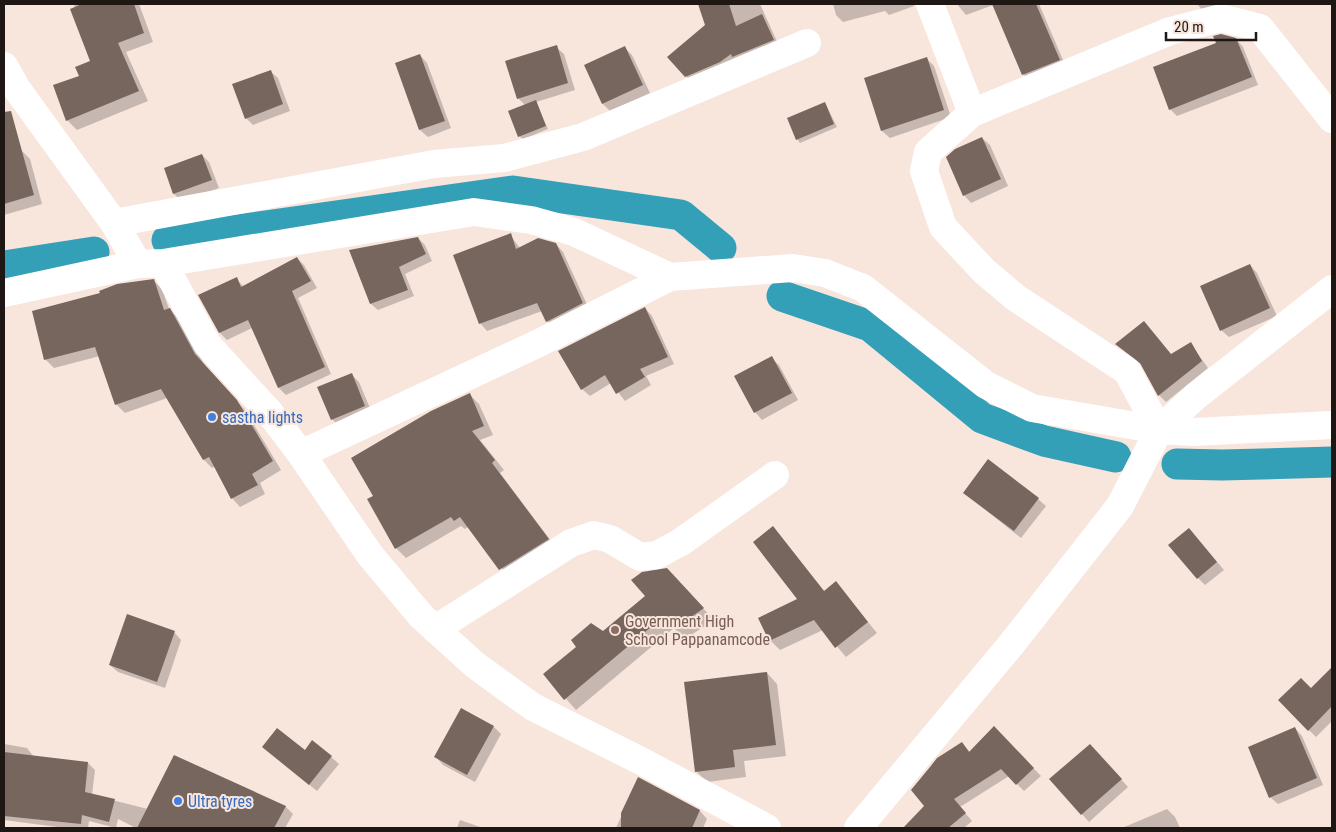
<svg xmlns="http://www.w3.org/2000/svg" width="1336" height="832" font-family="'Roboto Condensed',sans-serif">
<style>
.shadow{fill:#0003}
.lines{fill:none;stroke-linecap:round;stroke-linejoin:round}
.canal{stroke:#34a0b7;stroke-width:31}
.building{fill:#76665e}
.minor{stroke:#fff;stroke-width:28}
.shop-dot{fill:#3f7fe0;stroke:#f8e5dc;stroke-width:2}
.education-dot{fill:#8d6e63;stroke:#f8e5dc;stroke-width:2}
.labels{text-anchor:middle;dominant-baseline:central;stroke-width:4;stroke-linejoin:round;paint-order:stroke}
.shop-label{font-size:16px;fill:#366cbe;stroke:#f8e5dc;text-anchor:start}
.education-label{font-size:16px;fill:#785e54;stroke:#f8e5dc;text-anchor:start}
</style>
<rect width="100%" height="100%" fill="#f8e5dc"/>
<!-- shadow -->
<path class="shadow" d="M74,4h65l14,38 -27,10 22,49 -71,29 -10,-10 14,-44 10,-14z
M699,4h61l20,44 -87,36 -7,-8 20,-51z
M833,4h80l1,2 -25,9 -4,-4 -42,11 -7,-7z
M957,4h39l-30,11z
M1004,4h35l27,63 -35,15 -8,-8 -28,-66z
M1197,4h33l-3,1 2,5 -23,4z
M1236,39l7,8 15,38 -81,31 -7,-7z
M556,47l8,7 11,36 -39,12 12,27 -25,10 -4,-3 6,-31 -7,-7z
M625,48l7,7 18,38 -40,18 -7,-7 -17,-39z
M420,55l7,8 24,65 -23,9 -8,-7 -24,-66z
M926,58l8,8 17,51 -61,21 -8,-7 -17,-52z
M270,71l8,7 12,33 -37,14 -7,-7z
M825,103l12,24 -37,16 -3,-4z
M4,121l10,31 7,-2 9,9 12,45 -38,11z
M982,138l8,7 18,41 -37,17 -7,-8z
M202,155l7,7 10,26 -37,13 -8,-7 -9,-26z
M510,235l10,13 36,-4 7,8 27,59 -35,17 -8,-7 -5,-10 -55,20 -7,-8z
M418,238l7,7 7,16 -27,13 9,22 -36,14 -7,-6 -20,-53z
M297,258l7,7 13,23 -19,10 33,76 -45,21 -7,-7 -27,-60 -25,12 -7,-7 -20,-38 36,-16 8,8z
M1250,265l7,8 20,43 -48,21 -8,-7z
M153,280l9,9 7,20 9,9 26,46 41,46 36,60 -21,13 5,11 -25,13 -8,-9 -17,-32 -3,2 -8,-8 -37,-62 -42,15 -9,-9 -16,-48 -46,12 -8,-8 -13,-49z
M645,308l7,8 22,48 -28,12 5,9 -26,16 -14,-18 -21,13 -8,-7z
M1117,344l54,11 20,-11 17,24 -42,34 -7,-7 -16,-29z
M771,358l8,7 19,35 -36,20 -7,-8 -20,-35z
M352,375l7,7 13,31 -33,13 -7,-7z
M469,394l10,10 14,31 -13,5 24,30 -4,3 57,76 -47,29 -42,-51 -3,2 -4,-3 -55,32 -10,-10 -21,-52z
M964,493l74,6 8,7 -25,32z
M773,528l52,64 11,-9 41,50 -31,24 -23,-27 -43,20 -10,-10 29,-40z
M1196,537l28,33 -19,15 -7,-7z
M677,580l37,40 -29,19 -11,-11 -98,82 -32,-36z
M174,632l7,8 -16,48 -47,-16 -8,-7z
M767,673l10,11 9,72 -42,5 2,16 -39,5 -11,-11z
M1326,675l6,7v39l-16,16 -37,-37 32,-10z
M494,727l7,7 -26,48 -32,-17 -7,-8z
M994,728l47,48 -17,15 -15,-15 -49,31 12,14 -8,7h-58l20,-22 36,-63 8,9z
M1295,728l7,8 21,49 -45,19 -8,-7z
M4,744l23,4 7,9 54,6 7,7 -3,25 56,14 26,-53 112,51 7,7 -8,14h-149l-18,-9 -2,9 -27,-7 -1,7h-23l-61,-8z
M263,747l68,10 8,7 -22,27z
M1097,753l31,34 -39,35 -38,-43z
M638,779l62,32 7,8 -4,9h-87z
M1167,809l8,8 5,11h-58z
M460,820l23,8h-26z"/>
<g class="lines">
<!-- canal -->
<path class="canal" d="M167,240l346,-49 168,24 40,33
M4,266l90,-14
M782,296l88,30 112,92 62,23 72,16
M1177,464l45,1 110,-3"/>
</g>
<!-- building -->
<path class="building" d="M82,4h52l10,29 -26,10 21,48 -73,30 -13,-36 26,-9 -4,-9 15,-6 -20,-52z
M698,4h31l7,22 26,-12 12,26 -42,17 -1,-3 -11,8 -35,15 -18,-20 38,-32z
M992,4h44l24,56 -38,15z
M1221,34l15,4 16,39 -83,33 -16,-43 63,-24 -3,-7z
M557,45l11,38 -51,16 -12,-38z
M625,46l18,39 -41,19 -18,-39z
M420,54l25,67 -26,9 -24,-67z
M927,57l17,53 -63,21 -17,-53z
M271,70l12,34 -38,15 -13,-35z
M536,100l10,26 -28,11 -10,-26z
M825,102l9,22 -38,16 -9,-22z
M11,111l23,84 -30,9v-92z
M982,137l19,42 -38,17 -17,-39 9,-8z
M202,154l10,26 -39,14 -9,-26z
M511,233l5,16 22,-11 18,5 27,60 -37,19 -9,-19 -58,21 -26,-69z
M418,237l8,17 -27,13 9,23 -38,14 -21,-54z
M297,257l14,24 -19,10 33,76 -47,21 -30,-68 -29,13 -21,-38 39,-18 4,10z
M1250,264l20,44 -50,23 -20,-45z
M154,279l10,31 6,-2 25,46 42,46 36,61 -21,13 6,11 -27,14 -22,-42 -6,3 -42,-71 -46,16 -20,-58 -51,13 -12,-49 68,-18 -1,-2 18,-7z
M645,307l23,50 -28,12 5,8 -29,17 -11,-19 -24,15 -23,-39z
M1144,321l27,33 20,-12 11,19 -44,35 -18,-33 -25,-19z
M772,356l20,37 -38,20 -20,-37z
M352,373l13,33 -34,14 -14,-33z
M470,393l14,33 -12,5 23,29 -3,3 57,76 -50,31 -39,-53 -6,4 -3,-4 -56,32 -28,-50 6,-3 -22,-38 80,-47z
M988,459l51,39 -25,33 -51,-38z
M773,526l51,65 12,-10 32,41 -33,26 -21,-28 -45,21 -11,-23 39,-19 -44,-57z
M1189,528l28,34 -20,17 -29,-34z
M667,568l37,40 -30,21 -11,-12 -99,83 -21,-26 33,-27 -5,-7 20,-17 12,8 42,-35 -14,-16 11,-8z
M127,614l48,17 -18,51 -48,-17z
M1332,667v39l-24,25 -30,-31 23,-22 10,10z
M767,672l9,73 -43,5 2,17 -40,5 -11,-90z
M461,708l33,18 -27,49 -33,-18z
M994,726l40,42 -18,17 -15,-16 -47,30 12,14 -18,15h-45l21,-22 -13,-16 19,-23 7,-9 25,-16 7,10z
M1295,727l22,51 -48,20 -21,-51z
M277,728l28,22 7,-10 20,16 -23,29 -47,-38z
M1090,744l32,35 -41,36 -32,-36z
M4,752l84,10 -3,30 30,7 -6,23 -27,-7 -1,9 -77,-8z
M174,755l112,51 -12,22h-137z
M638,777l62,33 -8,18h-71v-15z"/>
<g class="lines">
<!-- minor -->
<path class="minor" d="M930,4l42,109
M4,66l13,23 97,134 24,41 25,-1 44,81 63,69 31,41 69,101 51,61 54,49 58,42 110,55 124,66
M114,223l320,-59 70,-6 79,-21 224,-94
M163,263l311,-51 57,8 43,12 96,45 123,-9 32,5 38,15 123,97 46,23 127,22 34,2 139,-7
M4,293l134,-29
M1159,430l-32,-59 -111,-73 -32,-27 -41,-44 -19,-56 4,-19 44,-39 198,-82 51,-13 39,10 72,91
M301,454l238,-111 131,-66
M435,629l136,-86 23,-8 16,4 30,18 17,-2 24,-13 94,-67
M858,828l152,-182 110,-140 39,-76 37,-34 136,-107"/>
</g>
<!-- markers -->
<g class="shop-dot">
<circle cx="212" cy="417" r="5"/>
<circle cx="178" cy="801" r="5"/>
</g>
<circle class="education-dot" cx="615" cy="630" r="5"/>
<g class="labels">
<!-- shop labels -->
<g class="shop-label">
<text x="222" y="417">sastha lights</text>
<text x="188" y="801">Ultra tyres</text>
</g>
<!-- education labels -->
<g class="education-label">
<text x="625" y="621">Government High<tspan x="625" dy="18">School Pappanamcode</tspan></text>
</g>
</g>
<!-- border -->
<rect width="1336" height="832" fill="none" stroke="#1e1714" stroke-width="10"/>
<!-- scale -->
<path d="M1166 32v8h90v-8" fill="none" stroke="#1e1714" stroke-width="2.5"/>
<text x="1174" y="32" font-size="15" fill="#1e1714" stroke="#f8e5dc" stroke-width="4" paint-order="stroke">20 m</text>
</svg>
